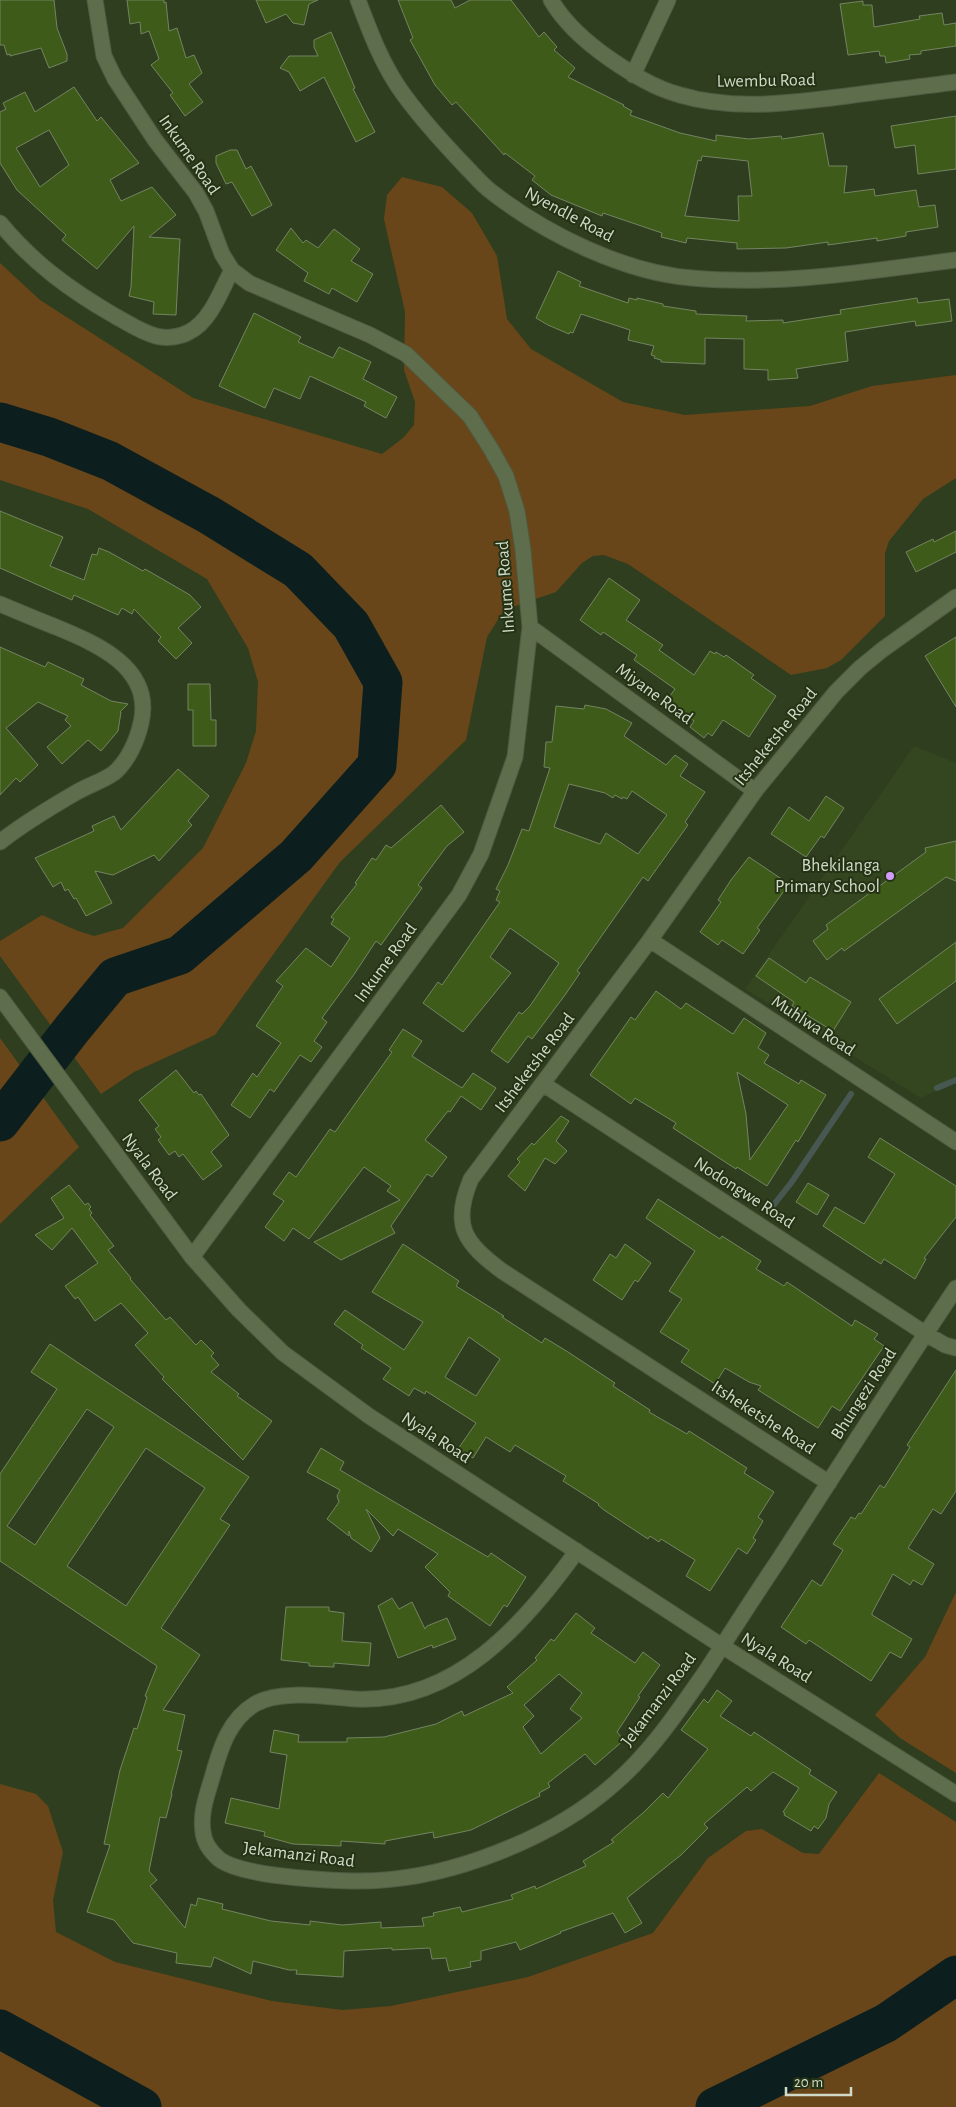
<svg xmlns="http://www.w3.org/2000/svg" width="956" height="2107" font-family="'Alegreya Sans',sans-serif">
<style>
.built{fill:#34461f}
.green{fill:#694619}
.lines{fill:none;stroke-linecap:round;stroke-linejoin:round}
.stream{stroke:#475751;stroke-width:6}
.river{stroke:#0c1f1e;stroke-width:39}
.building{fill:#3f5b19;stroke:#738462;fill-rule:evenodd}
.minor-casing{stroke:#4f5b40;stroke-width:17}
.tertiary-casing{stroke:#4f5b40;stroke-width:17}
.minor{stroke:#5e6e4d;stroke-width:15}
.tertiary{stroke:#5e6e4d;stroke-width:15}
.poi-dot{fill:#d39cfc;stroke:#253315;stroke-width:2}
.labels{text-anchor:middle;dominant-baseline:central;stroke-width:4;stroke-linejoin:round;paint-order:stroke}
.street-label{font-size:18px;fill:#d1dac8;stroke:#253315}
.poi-label{font-size:18px;fill:#d1dac8;stroke:#253315;text-anchor:end}
</style>
<rect width="100%" height="100%" fill="#2f3e1f"/>
<!-- built -->
<path class="built" d="M914,746l42,17v318l-35,17 -176,-109z"/>
<!-- green -->
<path class="green" d="M402,177l40,10 30,26 25,43 10,63 24,30 92,53 62,13 125,-9 62,-20 84,-11v103l-33,21 -34,42 -4,12v63l-44,44 -14,8 -36,7 -163,-111 -24,-9 -11,1 -11,7 -26,29 -52,18 -17,27 -21,103 -126,122 -125,173 -81,37 -33,22 -101,-138v-15l42,-26 36,16 16,5 29,-8 80,-80 43,-85 10,-32 2,-49 -10,-34 -41,-69 -119,-70 -88,-29v-217l40,37 153,98 189,56 21,-16 11,-13 1,-23 -11,-32 1,-58 -21,-93 3,-24z
M0,1038l79,109 -79,77z
M956,1592v181l-56,-35 -25,-23 50,-58z
M879,1773l77,49v285h-956v-323l36,10 12,12 15,46 -10,48 3,32 59,30 157,39 70,9 49,-4 137,-29 125,-44 55,-75 38,-27 16,-2 41,24 16,1z"/>
<g class="lines">
<!-- stream -->
<path class="stream" d="M937,1088l19,-8
M768,1212l23,-29 60,-89"/>
<!-- river -->
<path class="river" d="M0,422l49,15 61,24 99,54 89,55 53,55 32,57 -6,83 -81,91 -116,99 -65,22 -43,52 -72,93
M0,2029l142,78
M715,2107l171,-84 70,-48"/>
</g>
<!-- building -->
<path class="building" d="M0,0h54l3,28 10,26v7l-18,7 -8,-20 -31,8v-2l-3,1 -3,-10h-4z
M127,0h37v3l2,-1 3,29 8,-3 9,30 8,-3 8,18 -13,11 14,18 -18,14 -15,-21 3,-2 -22,-28 8,-6 -10,-28 -8,3 -1,-12 -10,2z
M256,0h62l-9,4 -5,21 -11,-2 -7,-9 -20,9z
M398,0h53l4,8 15,-8h41l28,37 5,-5 13,15 -3,3 21,18 -7,9 56,28 -1,1 9,5 -2,4 50,18 36,8v-6l33,4 32,-3 1,3 41,-6 6,33h18l-3,27 30,-4 1,7 41,-6 3,17 16,-2 3,22 -32,5v4l-29,5v-3l-49,7v-3l-42,6 -49,1v-6l-50,-5 -1,5 -25,-6 1,-4 -59,-20 -1,3 -51,-21 -19,-15 3,-4 -30,-23 -1,2 -48,-53 -4,3 -17,-20 -25,-45 3,-2zM702,156l46,5 4,35h-14l1,25 -54,-5 13,-56 3,1z
M863,1v4h9l2,22 46,-8 -1,-3 23,-3 2,12 12,-2v23l-35,5v3l-12,1 1,4 -24,4 -1,-7h-5l-1,-5 -31,4 -8,-51z
M331,32l24,56 -2,1 22,43 -19,10 -32,-65 -24,14 -11,-19 -9,-4 9,-12h29l-4,-9v-7z
M74,87l23,34 4,-4 38,46 -29,17 11,21 31,-14 24,28 -27,22 31,2 -4,76 -23,-1 1,-12 -25,-6 2,-9 3,-61 -37,43 -35,-29 4,-5 -49,-45 -17,-27v-51l6,-3 -3,-6 22,-11 10,20zM49,130l20,35 -29,22 -24,-39z
M956,116v53l-38,5 -3,-29 -20,3 -4,-22z
M230,150h7l9,19 5,-3 21,39 -20,11 -20,-34 -6,2 -10,-21v-7z
M291,228l12,15 3,-3 12,8 16,-19 26,20 -9,12 22,13 -16,28 -25,-14 -3,6 -25,-13 4,-8 -32,-23z
M558,271l23,11 -2,4 49,17 1,-5 8,2v-2l26,6v2l33,5v3l51,2 -1,5 37,-1v3l58,-9 -1,-4 77,-12 1,5 31,-4 3,22 -36,5 -1,-5 -70,11 3,29 -52,8 2,9 -30,2v-10l-24,-1v-30l-39,-1v26l-44,-2v-2l-7,-2 1,-2 -4,-1 3,-9 -26,-6 2,-10 -49,-16 -8,19 -3,-1 -1,2 -21,-9 -12,-7z
M254,313l47,24 -3,5 35,16 6,-11 32,15 -8,17 34,18 -11,21 -22,-12 2,-4 -56,-26 -10,23 -26,-11 -9,20 -46,-22z
M0,511l63,26 -13,29 34,14 8,-26 5,1 2,-7 10,4 34,19 2,-2 45,26 11,12 -23,21 14,15 -16,16 -18,-18 3,-4 -27,-28 -2,5 -10,-6 -4,7 -44,-20 -2,5 -72,-32z
M956,531v21l-40,20 -10,-20 27,-13 1,3z
M609,578l31,22 -14,20 37,25 -4,5 35,25 16,-24 5,3 1,-2 8,5 2,-2 28,20 -3,3 25,18 -27,41 -26,-17 -11,16 -4,-3 -4,5 -14,-11 4,-6 -27,-21 8,-11 -41,-29 3,-5 -34,-23 -2,3 -21,-15z
M956,637v70l-31,-51z
M0,647l45,20 3,-5 36,17 -3,6 30,16 17,3 -8,8h1l-3,19 -17,20 -13,-11 -26,24 -15,-17 24,-21 -6,-6 3,-4 -30,-14 -32,26 32,37 -18,17 -4,-4 -16,17z
M188,684h22l1,36h5v26h-23v-36h-5z
M585,705l21,4 26,14 -8,13 42,29 9,-10 13,9 -8,12 25,16 -20,30 3,3 -40,56 -5,-4 -66,94 3,2 -15,22 -33,44 -4,-3 -20,27 -17,-12 28,-39 3,2 8,-8 29,-43 -49,-35 -20,29 21,16 -48,59 -40,-29 15,-21 4,3 58,-83 -4,-2 4,-9 -4,-2 12,-24 14,-36 7,2 21,-63 -6,-1 2,-25h6l4,-36 28,3zM569,784l36,9 8,5 2,-3 7,4 1,-2 4,2 5,-8 35,24 -29,39 -32,-21 -6,11 -46,-17z
M178,769l31,27 -21,25 4,4 -33,36 -5,-6 -41,20 -18,-4 17,32 -26,13 -10,-18 -2,1 -6,-10 -3,2 -4,-9 -8,5 -18,-29 59,-27 -2,-5 22,-10 7,14z
M826,796l18,12 -20,30 -3,-2 -15,21 -35,-23 18,-27 20,14z
M441,805l23,27 -17,14 -29,39 4,3 -41,57 -5,-4 -21,32 -33,45 5,4 -13,19 8,6 -11,15 -11,-7 -26,37 -4,-3 -20,29 -19,-13 22,-32 4,4 24,-34 -25,-17 27,-40 -7,-5 30,-33 25,19 19,-29 -19,-14 3,-5 -3,-2 26,-33 -2,-1 17,-25 4,2 10,-15 5,3z
M956,841v40l-10,-4 -102,74 -2,-3 -15,12 -14,-19 15,-12 -2,-4 100,-73 -1,-4z
M749,857l40,27 -32,44 3,2 -17,24 -21,-14 -4,5 -18,-13 21,-30 -3,-2 13,-20z
M956,942v39l-59,43 -18,-25z
M769,958l37,25 4,-6 41,25 -18,29 -41,-25 2,-4 -38,-26z
M656,991l25,18 5,-6 47,31 11,-16 22,15 -8,15 11,7 -5,8 35,21 2,-4 25,15 -28,47 -2,-2 -29,46 -30,-19 -1,2 -63,-41 3,-5 -41,-25 -4,6 -41,-29 41,-58 4,3zM737,1072l51,33 -38,55 -4,-46z
M403,1029l19,12 -10,15 50,32 11,-15 23,15 -15,22 -20,-14 -11,16 -2,-1 -23,29 22,17 -15,20 -5,-3 -36,52 4,7 -54,27 -27,-18 86,-42 -13,-9 4,-5 -27,-19 -55,72 -16,-11 -9,13 -19,-14 19,-26 -11,-7 16,-22 7,5 34,-48 5,3 57,-80 -3,-2z
M176,1070l18,23 2,-2 3,4 2,-1 28,41 -18,17 11,14 -19,14 -20,-26 -4,3 -4,-6 -6,4 -11,-15 3,-3 -6,-8 4,-3 -20,-26z
M561,1116l8,5 -13,20 11,10 -12,13 -10,-6 -20,33 -17,-15 12,-14 -3,-3 15,-16 2,2z
M880,1138l76,48v31l-32,41 2,1 -11,20 -31,-20 -3,5 -58,-38 12,-19 29,17 31,-50 -27,-17z
M808,1183l21,12 -12,20 -21,-13z
M69,1185l16,20 3,-2 3,4 -2,2 3,4 -2,2 24,31 -6,4 23,28 -1,1 36,41 4,-3 26,28 5,-5 13,13 -3,3 8,9 -8,7 28,22 -2,2 35,25 -29,39 -81,-81 2,-2 -29,-32 13,-12 -27,-30 -26,18 -17,-24 -3,2 -10,-13 33,-23 -26,-35 -20,22 -17,-15 29,-17 -13,-20z
M658,1199l62,40 2,-3 39,25 -5,8 28,17 3,-4 65,44 3,-6 23,14 -4,5 10,7 -44,65 -8,-5 -14,22 -60,-38 3,-4 -12,-4 -24,-14 -10,16 -34,-22 8,-12 -29,-18 22,-33 -13,-8 26,-40 -49,-33z
M403,1244l56,37 -3,5 48,30 -2,1 40,26 3,-5 23,14 47,31 -2,3 37,24 -1,2 38,22 2,-3 58,37 -3,5 30,19 -16,25 5,4 -10,17 3,2 -9,14 -9,-6 -28,43 -24,-15 9,-16 -34,-21 -2,3 -9,-6 -2,3 -44,-29 -6,-5 1,-1 -36,-23 3,-5 -51,-31 -5,7 -24,-15 -13,21 -15,-9 18,-26 -50,-32 -1,3 -11,-6 -5,8 -26,-17 8,-11 -30,-20 2,-3 -29,-21 11,-14 59,40 19,-28 -51,-30zM469,1337l31,22 -24,37 -31,-19z
M625,1244l26,19 -13,19 -3,-2 -13,20 -29,-20 17,-26 6,4z
M50,1344l199,133 -29,42 10,6 -69,103 39,27 -37,55 22,5 -8,35 5,1 -11,43h1l-6,24 -6,-1 -11,54 8,9 -7,6 35,42 6,-24 5,2 2,-8 25,6 -1,5 49,12 39,4v-4l32,4 39,-3v6l43,-2 -2,-8 12,-2 -1,-3 27,-6 2,5 51,-13 -2,-4 24,-9 1,3 50,-23 -3,-5 31,-19 -3,-2 33,-28 19,-19 5,5 40,-49 -27,-19 23,-31 4,4 9,-13 15,11 -12,15 31,20 3,-4 57,38 -2,4 28,18 -8,12 -3,14 -8,11 -4,-3 -3,5 -27,-16 1,-2 -2,-1 16,-24 -26,-16 -22,19 -4,-4 -43,37 4,4 -27,27 -54,43 15,25 -17,10 -12,-20 -53,19 1,1 -41,17 -4,-8 -35,9v9l-11,2 1,5 -22,4 -3,-13 -14,1 -2,-11 -38,2v-2l-48,3 -1,26 -47,-3 1,-4h-8l-36,-9 -2,13 -37,-17 -3,10 -35,-4 1,-10 -44,-10 -19,-23 -27,-8 23,-67 -6,-1 16,-74 14,-42 3,1 10,-32 -2,-1 12,-30 -157,-105v-87l57,-85 -26,-17zM87,1409l27,18 -79,118 -28,-19zM146,1448l59,40 -79,118 -59,-40z
M956,1370v121l-15,23 -8,-5 -25,39 26,16 -12,21 -9,-5 -3,5 -17,-11 -21,39v2l40,24 -11,19 -11,-6 -19,29 -62,-41 -3,4 -25,-17 31,-47 9,6 22,-36 -10,-6 18,-27 4,2 4,-6 2,1 19,-29 4,3 26,-41 -3,-2z
M321,1448l23,14 -4,8 148,87 3,-4 35,24 -19,30 -3,-2 -14,21 -42,-30 2,-4 -25,-25 13,-13 -40,-25 -5,7 -27,-27 14,29 -9,14 -20,-14 -2,-7v5l-22,-17 12,-17 -2,-6 3,-6 -33,-18z
M392,1598l7,11 13,-7 13,27 2,-3 20,-8 9,21 -23,9 -1,-3 -34,13 -20,-52z
M286,1607h43v4l15,2 -2,28 29,2 -2,23 -35,-3v4l-25,-1v-3l-28,-3z
M576,1613l19,15 -4,5 44,30 8,-11 17,13 -22,31 2,1 -23,35 7,8 -29,25 -10,-11 -37,29 2,4 -11,6 1,3 -69,34 -37,8 -1,-6 -48,9v3l-44,-3v5l-48,-2 -29,-8 1,-4 -40,-9 6,-25 48,11 8,-54 -17,-3 4,-22 25,5 -1,7h49v-4l37,-1 52,-13 26,-13 2,5 49,-23 -6,-6 30,-27 -2,-2 16,-19 3,2zM559,1674l23,19 -12,16 12,9 -41,36 -18,-27 11,-11 -10,-11z"/>
<g class="lines">
<!-- minor casing -->
<g class="minor-casing">
<path id="minor" d="M95,0l9,56 11,23 40,61 41,53 10,18 16,43 10,16 17,13 121,52 36,19 64,62 21,33 15,27 11,35 6,39 7,77 -15,130 -34,97 -22,41 -267,362
M358,0c12,32 25,67 46,95 19,26 42,51 64,74 8,8 16,18 25,24 53,41 132,80 199,85 89,8 177,-7 264,-18
M551,0c14,24 36,43 59,59 22,15 44,29 70,36 54,16 112,8 167,1 36,-5 73,-9 109,-14
M633,75l35,-75
M0,223c33,40 70,67 115,93 13,7 26,16 41,20 10,3 24,1 33,-4 22,-11 32,-42 43,-62
M0,604c19,8 38,16 56,23 41,17 98,41 85,96 -4,18 -13,38 -27,50 -11,8 -25,12 -37,19 -26,15 -54,32 -77,50
M530,627l225,164
M650,940l306,202
M543,1084l383,250 19,11 11,3
M829,1483l-327,-212c-37,-28 -51,-45 -31,-92l179,-239 105,-149 81,-99 24,-24 22,-18 74,-53
M577,1551c-54,74 -121,152 -221,148 -29,-2 -76,-10 -101,5 -27,16 -35,46 -43,74 -5,17 -12,35 -9,54 1,10 8,20 16,27 22,17 102,21 132,22 45,1 90,-8 132,-23 48,-17 93,-40 131,-74 36,-31 63,-71 90,-110 25,-38 49,-76 74,-113 59,-91 118,-183 178,-273"/>
</g>
<!-- tertiary casing -->
<g class="tertiary-casing">
<path id="tertiary" d="M0,997l192,260 47,53 44,43 86,63 353,230 234,148"/>
</g>
<!-- minor -->
<use href="#minor" class="minor"/>
<!-- tertiary -->
<use href="#tertiary" class="tertiary"/>
</g>
<!-- markers -->
<circle class="poi-dot" cx="890" cy="876" r="5"/>
<g class="labels">
<!-- street labels -->
<g class="street-label">
<text transform="translate(766 81) rotate(-1)">Lwembu Road</text>
<text transform="translate(189 155) rotate(55)">Inkume Road</text>
<text transform="translate(569 215) rotate(28)">Nyendle Road</text>
<text transform="translate(506 587) rotate(-94)">Inkume Road</text>
<text transform="translate(654 694) rotate(36)">Miyane Road</text>
<text transform="translate(776 737) rotate(-51)">Itsheketshe Road</text>
<text transform="translate(386 963) rotate(-54)">Inkume Road</text>
<text transform="translate(813 1026) rotate(33)">Muhlwa Road</text>
<text transform="translate(535 1063) rotate(-53)">Itsheketshe Road</text>
<text transform="translate(149 1167) rotate(53)">Nyala Road</text>
<text transform="translate(744 1193) rotate(33)">Nodongwe Road</text>
<text transform="translate(864 1394) rotate(-57)">Bhungezi Road</text>
<text transform="translate(763 1418) rotate(33)">Itsheketshe Road</text>
<text transform="translate(436 1438) rotate(33)">Nyala Road</text>
<text transform="translate(776 1658) rotate(32)">Nyala Road</text>
<text transform="translate(659 1700) rotate(-53)">Jekamanzi Road</text>
<text transform="translate(299 1855) rotate(7)">Jekamanzi Road</text>
</g>
<!-- poi labels -->
<g class="poi-label">
<text x="880" y="866">Bhekilanga<tspan x="880" dy="21">Primary School</tspan></text>
</g>
</g>
<!-- scale -->
<path d="M786 2087v8h65v-8" fill="none" stroke="#d1dac8" stroke-width="2.5"/>
<text x="794" y="2087" font-size="15" fill="#d1dac8" stroke="#253315" stroke-width="4" paint-order="stroke">20 m</text>
</svg>
